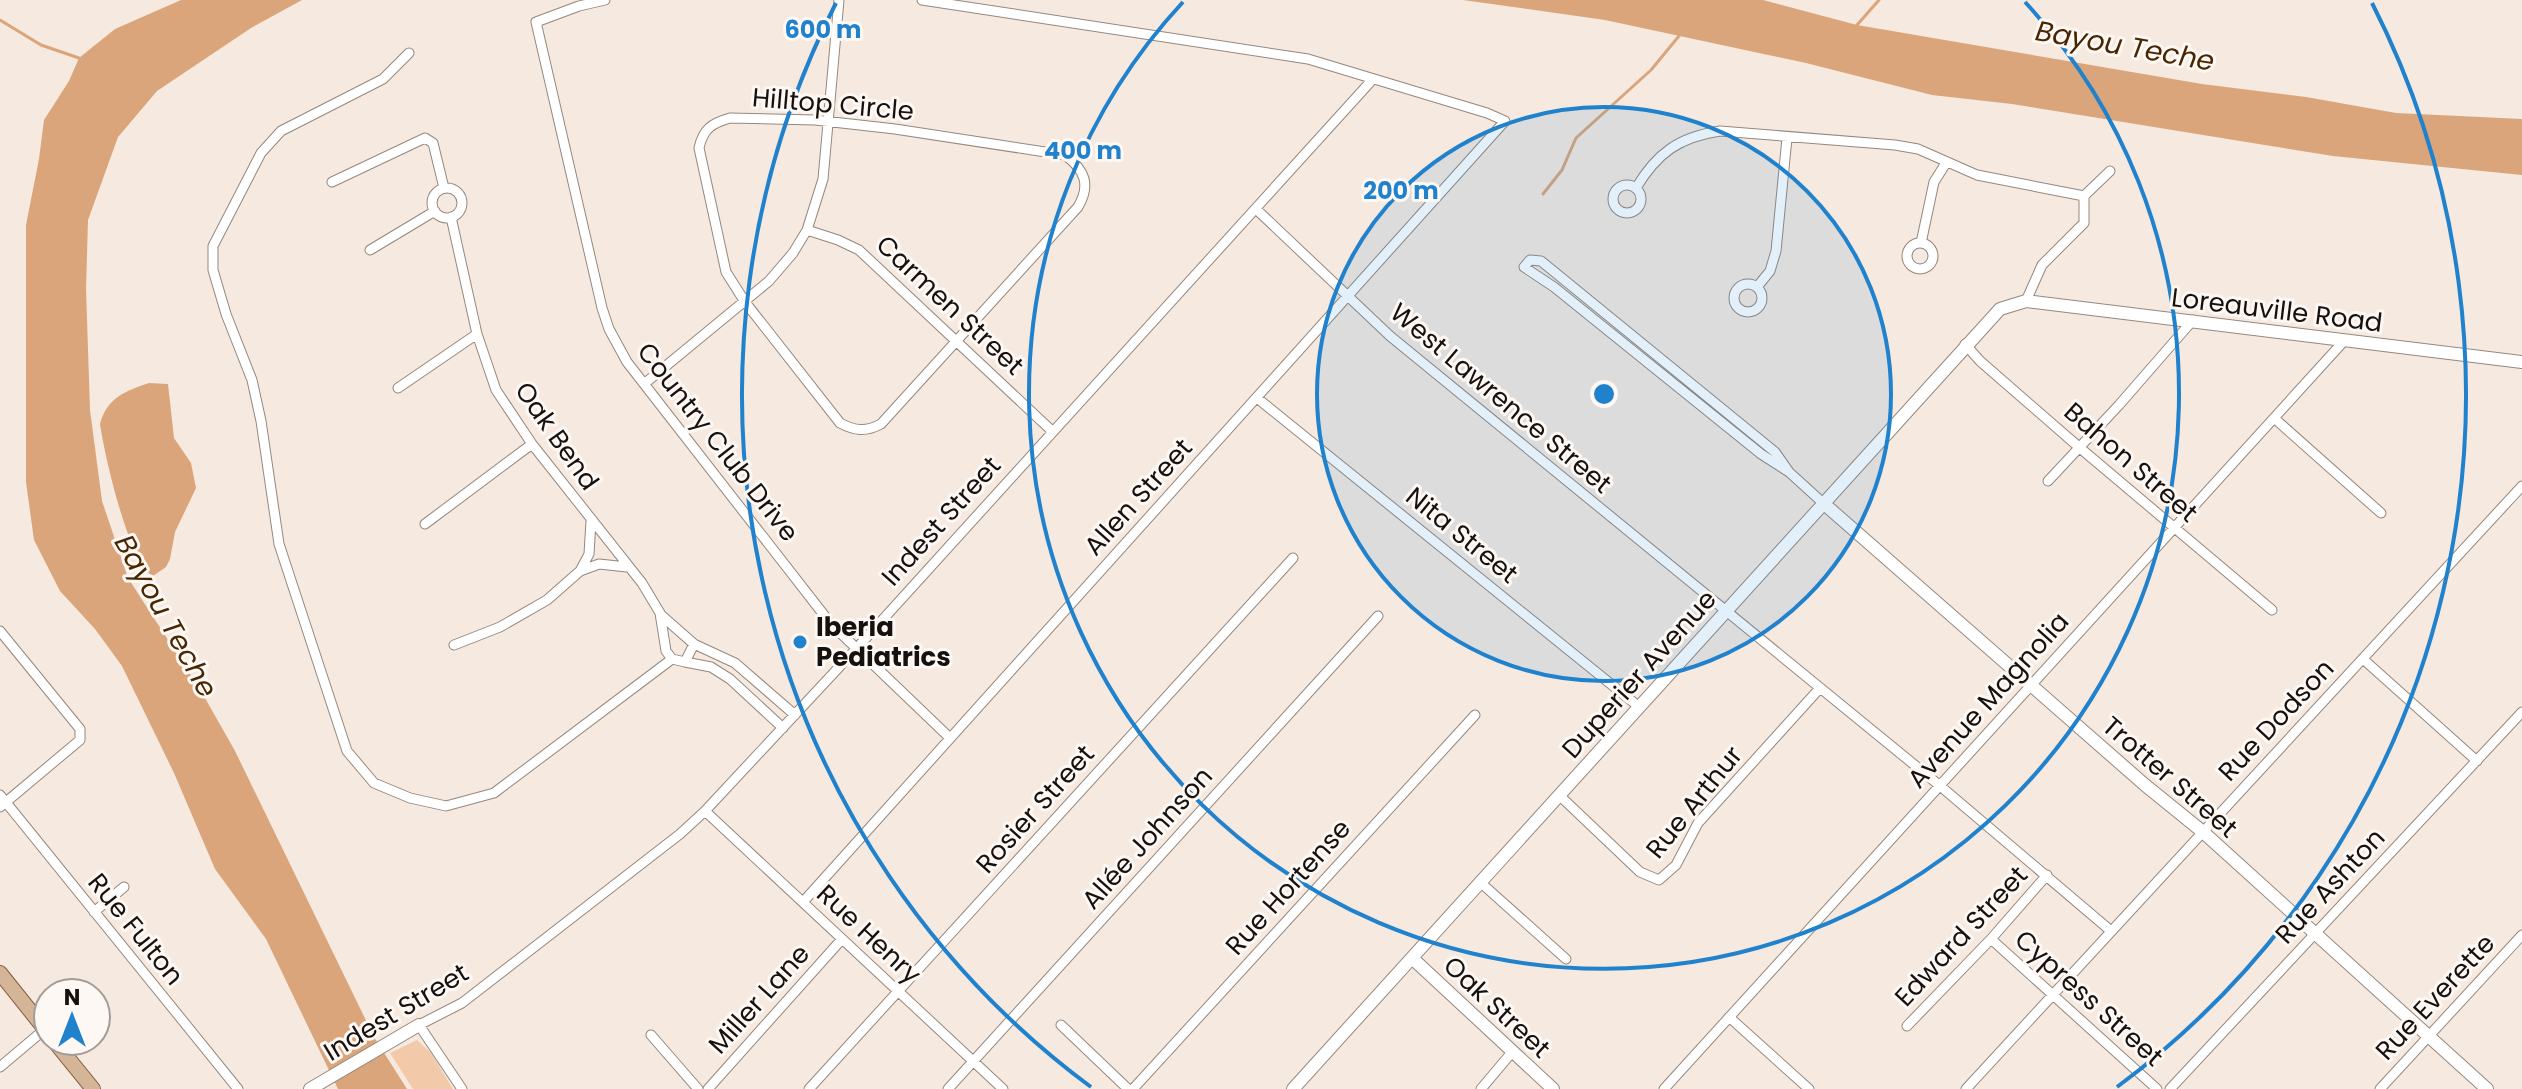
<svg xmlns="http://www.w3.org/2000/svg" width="2522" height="1089" font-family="Poppins,sans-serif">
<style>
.green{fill:#f2c9a9}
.water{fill:#daa57a}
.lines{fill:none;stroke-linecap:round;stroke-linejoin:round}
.stream{stroke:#daa57a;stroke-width:3}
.street-casing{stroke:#94887e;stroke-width:11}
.secondary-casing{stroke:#94887e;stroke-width:14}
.primary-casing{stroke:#805b3c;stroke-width:16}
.street{stroke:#fff;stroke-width:9}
.secondary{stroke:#fff;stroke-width:12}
.primary{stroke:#d5b598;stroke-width:14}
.ring{fill:none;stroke:#2081cd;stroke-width:4}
.poi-dot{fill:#2081cd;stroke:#fdf8f4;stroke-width:3}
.labels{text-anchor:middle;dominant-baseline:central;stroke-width:6;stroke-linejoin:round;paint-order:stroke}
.street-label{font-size:26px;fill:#16110e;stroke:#fdf8f4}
.poi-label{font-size:26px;font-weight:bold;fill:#16110e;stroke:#fdf8f4;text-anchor:start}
.water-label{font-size:28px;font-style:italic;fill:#482602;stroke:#fdf8f4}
.centre{fill:#2081cd;stroke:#fdf8f4;stroke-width:4}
.ring-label{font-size:24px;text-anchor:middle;font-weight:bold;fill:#2081cd;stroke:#fdf8f4;stroke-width:6;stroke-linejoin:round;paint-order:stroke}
</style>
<rect width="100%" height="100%" fill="#f6e9df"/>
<!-- green -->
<path class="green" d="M417,1040l14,13 22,36h-40l-23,-36z"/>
<!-- water -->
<path class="water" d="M181,0h121l-51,28 -94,63 -39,46 -30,83 -2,69 4,121 12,91 26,77 73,113 34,60 139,286 33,52h-69l-72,-150 -51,-70 -41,-96 -52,-107 -27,-37 -35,-38 -26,-51 -8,-58v-257l13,-66 5,-39 25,-39 10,-23 36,-29z
M1463,0h300l94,25 345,59 104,13 90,16 126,6v56l-189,-19 -321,-52 -80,-9 -126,-32 -201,-43z
M149,383l19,1 6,54 17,25 5,25 -21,44 -5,27 -4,8 -13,9c-24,-12 -49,-123 -53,-152 7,-26 25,-33 49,-41z"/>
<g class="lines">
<!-- stream -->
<path class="stream" d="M0,20l41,25 38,13
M1857,25l22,-25
M1543,194l19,-24 14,-32 75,-68 28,-34"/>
<!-- street casing -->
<g class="street-casing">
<path id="street" d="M605,0l-26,6 -43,16 66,286 7,21 18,33 204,262 119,114
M409,53l-26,26 -102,52 -20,22 -48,93v24l13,44 26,66 9,41 18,123 68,207 27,32 36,15 36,8 48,-13 178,-134
M730,118l85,2 80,9 170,26c20,15 26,30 13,52l-197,217c-15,8 -26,7 -41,-1l-95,-121 -19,-30 -27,-124c4,-19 13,-25 31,-30z
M332,182l93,-44 8,5 11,45
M1613 199a14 14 0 1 1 28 0a14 14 0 1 1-28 0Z
M1636,188c21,-35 43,-51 84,-57l175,14 23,4 59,26 107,21
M432 203a15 15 0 1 1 30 0a15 15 0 1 1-30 0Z
M2084,196l26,-25
M1256,209l134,127 549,449 172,146
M451,217l26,117 19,56 36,54 110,139 18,30 6,38 6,8 13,3 9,-18
M807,230l31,10 21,10 193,181
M1921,243l13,-61 12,-19
M1907 256a13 13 0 1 1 26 0a13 13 0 1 1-26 0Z
M370,250l65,-39
M1734 298a14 14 0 1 1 28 0a14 14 0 1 1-28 0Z
M1757,287l13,-16 6,-20 11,-113
M2026,301l16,-36 42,-42v-27
M1965,344l15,17 100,87 192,162
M644,384l125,-103 24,-28 14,-23 16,-51 16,-179
M398,388l79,-54
M1257,398l381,308
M2274,418l107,95
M1789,472l-14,-20 -234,-191 -11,-1 -6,7 30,20 207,167 28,18 33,30
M2048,481l71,-76 74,-85
M425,524l107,-80
M580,571l9,-17 2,-33
M661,615l33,29 41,19 60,52
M0,631l80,98v11l-80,67
M454,645l46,-18 47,-27 33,-29 19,-7 28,3
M2363,659l114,102
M685,662l26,5 19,12 53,49
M0,795l238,294
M1559,795l81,77 19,8 17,-15 22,-42 122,-135
M705,811l298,278
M1480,882l86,77
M803,902l702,-781 -18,-8 -179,-54 -386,-59
M94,912l30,-25
M1991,939l166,150
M1729,1017l80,72
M1061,1025l67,64
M1907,1026l84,-87 56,-64
M651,1035l47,54
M0,1067l45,-38
M462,1089l-43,-64 43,-22 218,-169 25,-23 151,-162 517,-570
M708,1089l134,-150
M809,1089l484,-531
M948,1089l430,-473
M1133,1089l342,-374
M1481,1089l32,-38
M1664,1089l680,-748
M1966,1089l556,-603
M2170,1089l352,-377
M2380,1089l142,-154"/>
</g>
<!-- secondary casing -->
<g class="secondary-casing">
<path id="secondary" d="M1822,502l323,283 58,47 284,257
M1412,958l141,131
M310,1089l109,-64
M1293,1089l707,-780 26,-8 496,61"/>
</g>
<!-- primary casing -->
<g class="primary-casing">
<path id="primary" d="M0,973l48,60
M54,1041l39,48"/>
</g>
<!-- street -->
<use href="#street" class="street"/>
<!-- secondary -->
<use href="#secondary" class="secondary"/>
<!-- primary -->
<use href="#primary" class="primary"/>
</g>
<!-- distance rings -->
<circle cx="1604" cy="394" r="287" fill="#2081cd" fill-opacity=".12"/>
<g class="ring">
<circle cx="1604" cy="394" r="287"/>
<path d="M2025 2A575 575 0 1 1 1183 2"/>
<path d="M1091 1087A862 862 0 0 1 836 3M2372 3A862 862 0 0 1 2117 1087"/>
</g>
<!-- markers -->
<circle class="poi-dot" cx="800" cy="642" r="8"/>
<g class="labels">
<!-- street labels -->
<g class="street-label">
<text transform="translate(833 104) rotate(5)">Hilltop Circle</text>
<text transform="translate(950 305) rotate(43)">Carmen Street</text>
<text transform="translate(2277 310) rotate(7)">Loreauville Road</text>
<text transform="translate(1501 398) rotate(40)">West Lawrence Street</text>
<text transform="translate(557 436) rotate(55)">Oak Bend</text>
<text transform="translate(718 442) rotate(52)">Country Club Drive</text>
<text transform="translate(2131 462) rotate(41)">Bahon Street</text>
<text transform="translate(1138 497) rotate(-48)">Allen Street</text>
<text transform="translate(941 521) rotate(-48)">Indest Street</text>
<text transform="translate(1462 535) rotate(39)">Nita Street</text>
<text transform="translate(1639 674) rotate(-48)">Duperier Avenue</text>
<text transform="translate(1988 700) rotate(-48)">Avenue Magnolia</text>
<text transform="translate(2276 720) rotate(-47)">Rue Dodson</text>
<text transform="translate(2170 777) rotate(41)">Trotter Street</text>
<text transform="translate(1694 802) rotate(-51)">Rue Arthur</text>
<text transform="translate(1035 809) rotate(-48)">Rosier Street</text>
<text transform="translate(1147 838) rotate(-48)">Allée Johnson</text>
<text transform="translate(2330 886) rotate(-47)">Rue Ashton</text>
<text transform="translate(1288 887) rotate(-48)">Rue Hortense</text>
<text transform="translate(136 929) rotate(51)">Rue Fulton</text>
<text transform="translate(869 934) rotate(43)">Rue Henry</text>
<text transform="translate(1961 936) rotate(-47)">Edward Street</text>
<text transform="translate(2435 997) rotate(-47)">Rue Everette</text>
<text transform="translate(2089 998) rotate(42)">Cypress Street</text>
<text transform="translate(759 999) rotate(-48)">Miller Lane</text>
<text transform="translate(1497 1007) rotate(43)">Oak Street</text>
<text transform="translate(396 1012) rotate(-31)">Indest Street</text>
</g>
<!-- poi labels -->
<g class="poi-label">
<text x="816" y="627">Iberia<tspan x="816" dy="30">Pediatrics</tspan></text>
</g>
<!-- water labels -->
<g class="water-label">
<text transform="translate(2125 46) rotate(10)">Bayou Teche</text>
<text transform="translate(166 616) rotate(61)">Bayou Teche</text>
</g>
</g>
<circle cx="1604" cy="394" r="12" class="centre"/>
<g class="ring-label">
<text x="823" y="38">600 m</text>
<text x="1083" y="159">400 m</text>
<text x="1401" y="199">200 m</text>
</g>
<!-- north arrow -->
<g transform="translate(72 1017)"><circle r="38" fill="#fdf8f4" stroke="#a19c98" stroke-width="2"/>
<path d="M0-6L14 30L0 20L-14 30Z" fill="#2081cd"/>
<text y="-12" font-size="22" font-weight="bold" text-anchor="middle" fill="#16110e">N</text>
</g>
</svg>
